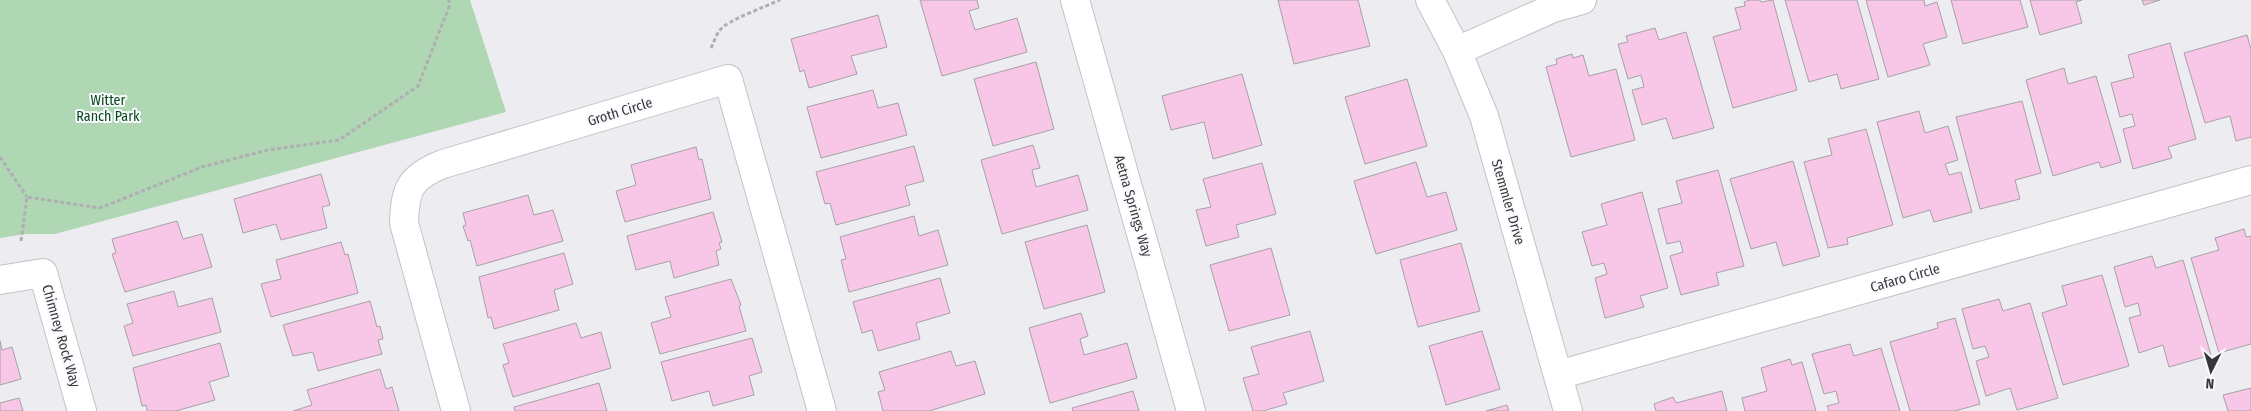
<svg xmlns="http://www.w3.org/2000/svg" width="2251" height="411" font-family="'Fira Sans Condensed',sans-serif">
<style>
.green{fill:#afd7b3}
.building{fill:#f8c6e7;stroke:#a6a2a5}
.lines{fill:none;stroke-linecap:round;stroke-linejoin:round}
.minor-casing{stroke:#c3c2c6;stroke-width:30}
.path{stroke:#afaeb2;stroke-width:3;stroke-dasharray:4 2.5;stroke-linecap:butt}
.minor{stroke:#fff;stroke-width:28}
.labels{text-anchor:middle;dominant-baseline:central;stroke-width:4;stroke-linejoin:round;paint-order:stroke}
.park-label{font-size:14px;fill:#034919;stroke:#faf9fe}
.street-label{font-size:14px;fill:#373739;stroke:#faf9fe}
</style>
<rect width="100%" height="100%" fill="#edecf0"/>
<!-- green -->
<path class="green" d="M0,0h470l36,112 -451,122h-29l-26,4z"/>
<!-- building -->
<path class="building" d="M920,0h57l2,8 -10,3 6,19 42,-12 10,34 -85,24z
M1278,0h80l12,46 -76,18z
M1750,0h10l1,2 12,-2 24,90 -64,18 -20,-71 28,-8 -6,-21 10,-2 -1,-4z
M1785,0h72l22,79 -38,10 -4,-15 -28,8z
M1866,0h58l1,6 12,-4 10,35 -24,7 7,21 -42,12z
M1951,0h69l8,27 -65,17z
M2030,0h52l-6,2 6,21 -42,12z
M2142,0h18l-16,5z
M878,15l9,32 -36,9 6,18 -48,14 -5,-18 -4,2 -9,-33z
M1655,28l4,12 27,-8 28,96 -41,11 -7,-21 -24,7 -10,-35 12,-3 -3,-12 -13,4 -10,-35 10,-2 -2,-6z
M2247,35l4,14v88l-15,4 -6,-25 -25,7 -21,-70z
M2170,43l26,96 -28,8 4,11 -39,11 -10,-40 12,-3 -3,-12 -12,3 -9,-34 23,-6 -6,-22z
M1572,54l1,4 10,-3 6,21 27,-7 19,71 -64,17 -25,-90 11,-3 -1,-5z
M1036,62l18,67 -61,17 -19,-67z
M2064,68l4,16 28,-8 25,86 -20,6 -2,-6 -46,14 -27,-96z
M1242,74l20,71 -49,14 -9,-37 -33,8 -9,-34z
M1407,79l20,67 -62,18 -20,-67z
M873,90l5,18 20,-5 9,32 -86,23 -14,-51z
M2022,101l19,72 -26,7 5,19 -40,10 -24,-92z
M1919,111l6,22 23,-7 10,34 -13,4 4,11 12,-3 11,40 -38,10 -4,-12 -27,8 -26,-96z
M1866,129l27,96 -46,13 1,6 -20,4 -24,-86 28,-7 -4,-16z
M1033,145l7,23 -8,2 4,17 42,-12 10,35 -86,24 -21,-74z
M914,146l10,35 -19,5 5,19 -74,20 -6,-22 -5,1 -9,-32z
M696,147l3,13 3,-1 9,40 -86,23 -9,-31 20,-6 -5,-20z
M1793,161l27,95 -37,10 -7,-24 -25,7 -21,-70z
M1416,162l11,35 19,-5 11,38 -81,24 -22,-73z
M1262,163l14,51 -40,11 3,12 -33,9 -10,-36 15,-3 -8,-28z
M1718,170l26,96 -28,7 3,12 -38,10 -11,-39 13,-4 -3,-11 -13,3 -9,-35 24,-6 -6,-22z
M321,174l9,31 -8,2 5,21 -46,12 -5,-16 -33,9 -9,-34z
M1642,192l26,96 -28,8 4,11 -39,11 -10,-40 12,-4 -3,-11 -12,3 -10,-34 25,-7 -6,-21z
M528,195l6,20 19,-5 10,31 -86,25 -7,-26 -2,1 -5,-15 3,-1 -3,-12z
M713,212l9,30 -3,1 2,6 -5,2 3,14 -45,13 -4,-17 -34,9 -9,-34z
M914,216l5,20 19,-6 10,35 -99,27 -8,-32 5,-1 -6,-22z
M177,221l6,18 19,-5 10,33 -87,25 -13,-38 4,-1 -4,-14z
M1087,225l18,67 -61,17 -19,-67z
M2244,229l2,8 5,-1v108l-32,9 -28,-95 28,-8 -4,-12z
M341,242l4,13 3,-1 10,39 -87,24 -10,-33 20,-5 -5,-19z
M1461,243l19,68 -62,16 -18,-67z
M1271,248l19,67 -61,16 -19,-66z
M564,253l9,31 -19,6 5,20 -65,19 -3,-12 -3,1 -9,-41z
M2152,256l4,12 27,-8 28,95 -42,12 -6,-22 -24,8 -10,-35 12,-3 -3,-12 -13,4 -11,-40z
M2102,275l27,91 -66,19 -21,-72 25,-8 -5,-19z
M940,278l10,35 -34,10 4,16 -42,12 -6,-21 -10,3 -9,-31z
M731,279l10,26 -2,1 7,25 -86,23 -9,-31 20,-6 -6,-20z
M174,291l4,16 34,-9 9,34 -88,24 -9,-30 9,-3 -6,-19z
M1999,299l4,12 27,-8 28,95 -41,12 -7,-22 -24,8 -10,-35 13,-4 -4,-11 -12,3 -11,-40z
M370,301l7,26 3,-1 3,13 -5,1 4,14 -64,17 -5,-19 -20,4 -10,-31z
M1081,313l7,23 -8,3 4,16 43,-12 10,35 -87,25 -21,-75z
M1955,318l25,86 -25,7h-45l-20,-69 48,-14 -1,-5z
M576,323l5,15 20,-6 10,36 -98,29 -10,-32 6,-2 -6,-19z
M1310,331l14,50 -41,12 4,11 -24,7h-10l-10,-33 16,-4 -8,-27z
M1482,331l18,58 -54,16 -17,-59z
M752,338l10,34 -13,4 5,19 -41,11 -4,-15 -37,10 -11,-39z
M0,341l2,9 10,-3 9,32 -21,6z
M220,343l9,33 -20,6 6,18 -39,11h-29l-1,-6 -4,1 -9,-38z
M1850,344l4,12 27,-8 19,63h-71l-2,-5 12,-3 -3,-12 -12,3 -12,-40z
M951,351l5,15 19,-5 10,33 -56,17h-46l-5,-19 7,-2 -6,-18z
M1790,359l2,6 10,-3 14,49h-71l-3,-13 25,-7 -6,-23z
M380,369l6,20 6,-2 7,24h-106l19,-6 -5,-15z
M599,383l8,28h-92l-1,-4z
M2251,388v23h-23l-5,-16z
M1133,391l6,20h-66l-1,-3z
M1722,391l5,20h-71l-2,-7 19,-7 3,6z
M19,398l4,13h-23v-8z
M1507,405l2,6h-23z"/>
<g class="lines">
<!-- minor casing -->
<g class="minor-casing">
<path id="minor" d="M1075,0l116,411
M1430,0l27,51 27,65 84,295
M1457,51l96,-43 29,-8
M0,280l43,-7 39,138
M1558,375l693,-195
M456,411l-52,-188c1,-34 6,-46 39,-59l285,-85 94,332"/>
</g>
<!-- path -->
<path class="path" d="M711,48c3,-6 5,-13 9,-18 6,-9 47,-24 60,-30
M0,157l27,40
M21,241l6,-44 73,11 102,-41 66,-17 71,-10 79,-54 31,-79v-7"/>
<!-- minor -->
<use href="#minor" class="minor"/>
</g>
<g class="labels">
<!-- park labels -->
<g class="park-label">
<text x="108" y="100">Witter<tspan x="108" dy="16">Ranch Park</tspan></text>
</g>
<!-- street labels -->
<g class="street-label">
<text transform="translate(620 112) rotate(-17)">Groth Circle</text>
<text transform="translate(1508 202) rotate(74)">Stemmler Drive</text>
<text transform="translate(1133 206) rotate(74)">Aetna Springs Way</text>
<text transform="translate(1905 278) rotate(-16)">Cafaro Circle</text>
<text transform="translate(61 336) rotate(74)">Chimney Rock Way</text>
</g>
</g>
<!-- north arrow -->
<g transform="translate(2211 371) rotate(185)" stroke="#faf9fe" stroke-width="4" paint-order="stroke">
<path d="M0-4L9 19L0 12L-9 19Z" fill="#373739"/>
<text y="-8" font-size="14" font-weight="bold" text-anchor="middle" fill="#373739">N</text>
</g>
</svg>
